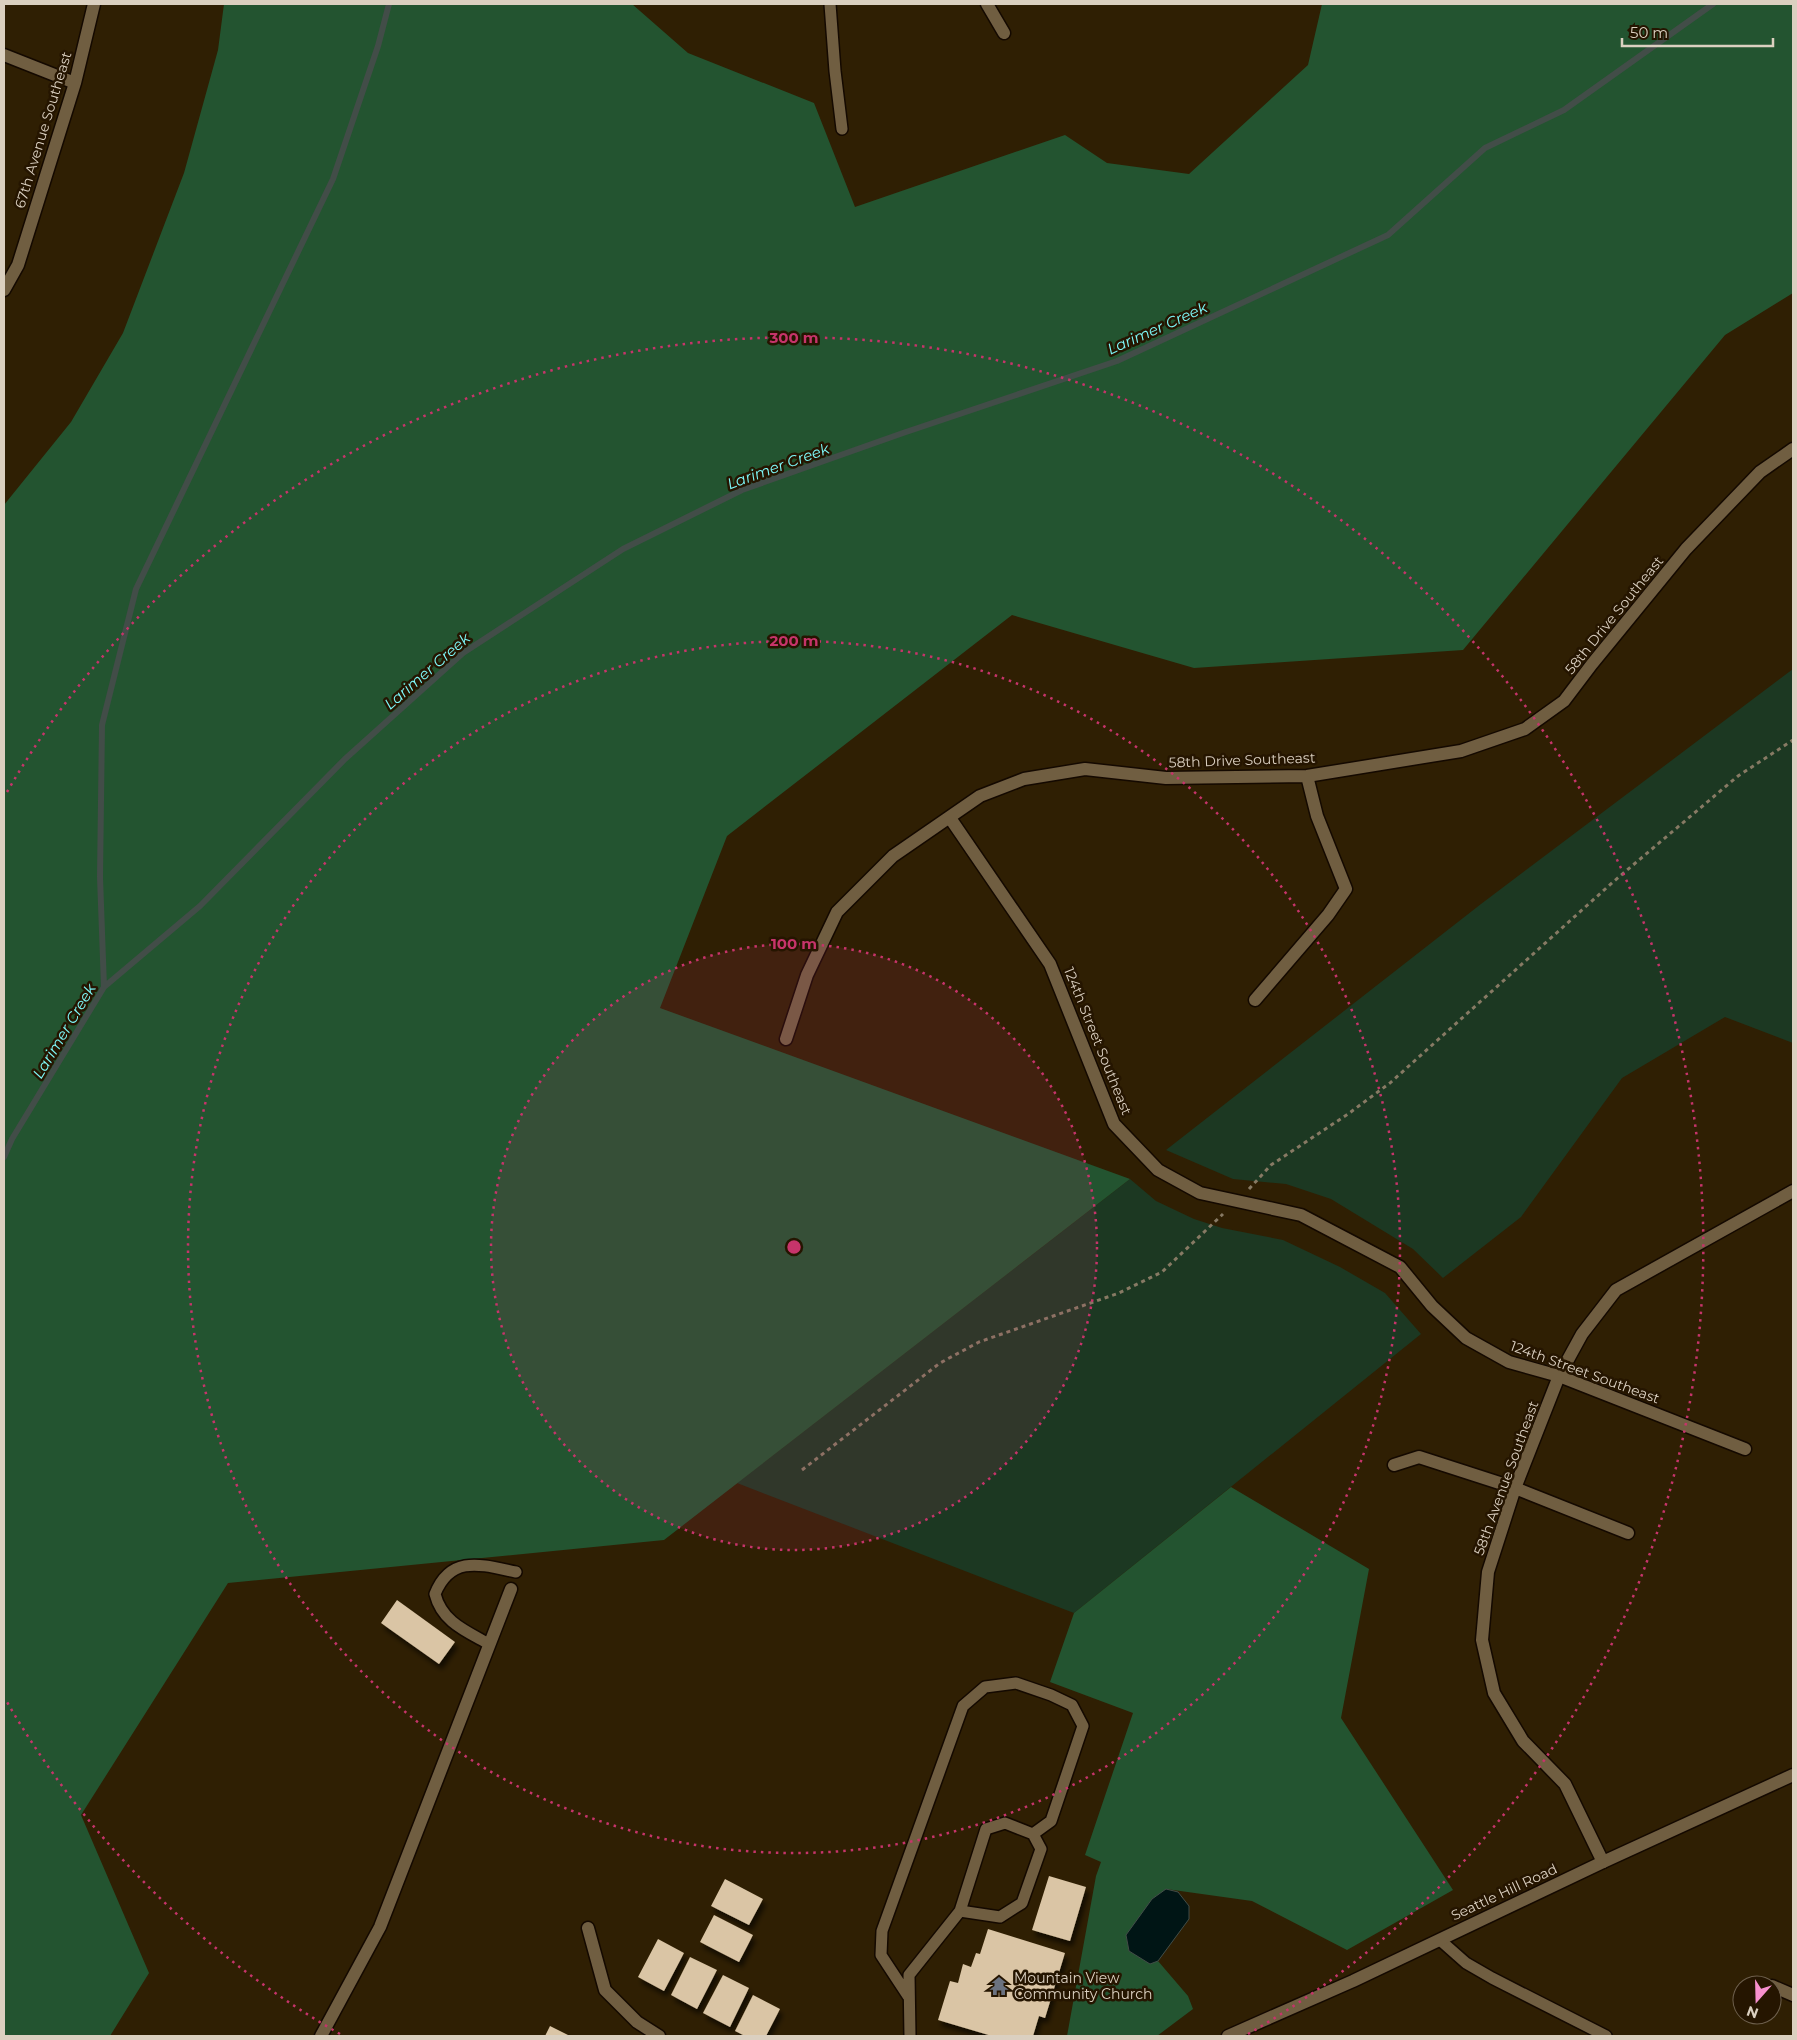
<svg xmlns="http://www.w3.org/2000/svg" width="1797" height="2040" font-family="Montserrat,sans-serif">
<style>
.green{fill:#1c3822}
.forest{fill:#235430}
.water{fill:#001515;stroke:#424d48}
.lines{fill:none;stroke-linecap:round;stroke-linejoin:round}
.stream{stroke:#424d48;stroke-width:6}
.building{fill:#dac5a5;filter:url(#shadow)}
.lane-casing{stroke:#140900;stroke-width:14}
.street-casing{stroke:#140900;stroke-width:15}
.secondary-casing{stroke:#140900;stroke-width:15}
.path{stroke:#877a64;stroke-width:3;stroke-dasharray:4 4;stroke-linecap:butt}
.lane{stroke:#705e41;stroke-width:11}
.street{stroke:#705e41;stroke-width:12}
.secondary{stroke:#705e41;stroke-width:12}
.ring{fill:none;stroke:#c6346a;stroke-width:2.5;stroke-dasharray:2.5 5}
.labels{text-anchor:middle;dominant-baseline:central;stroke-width:5;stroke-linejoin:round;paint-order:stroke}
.street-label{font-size:14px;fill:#dbd0c0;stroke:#251500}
.poi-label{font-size:14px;fill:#dbd0c0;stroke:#251500;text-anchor:start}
.water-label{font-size:15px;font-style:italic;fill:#7efafa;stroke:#251500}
.centre{fill:#c6346a;stroke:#251500;stroke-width:2.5}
.ring-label{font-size:15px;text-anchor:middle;font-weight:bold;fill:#c6346a;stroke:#251500;stroke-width:5;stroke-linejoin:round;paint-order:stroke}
</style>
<defs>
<filter id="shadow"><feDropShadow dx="3" dy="5.5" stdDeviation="2.5" flood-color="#0009"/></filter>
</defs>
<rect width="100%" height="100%" fill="#2f1f03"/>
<!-- green -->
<path class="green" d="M1793,669v374l-68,-26 -103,61 -101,139 -78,61 -30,-29 -82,-50 -45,-15 -53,-5 -67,-29 315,-246z
M1130,1179l26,22 38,18 28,9 61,12 57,27 45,26 36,41 -347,279 -337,-130z"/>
<!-- forest -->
<path class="forest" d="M224,4h408l56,49 126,50 41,104 210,-72 42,28 82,11 119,-109 14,-61h471v289l-68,42 -262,315 -269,18 -182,-53 -285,221 -67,172 470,171 -466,361 -436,43 -147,232 68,158 -39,63h-106v-1531l67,-83 52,-89 61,-160 34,-123z
M1231,1487l138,82 -28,149 112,172 -106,60 -95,-49 -86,-12 -40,46 3,16 21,12 8,-2 30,35 5,13 -36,27h-90l29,-160 5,-14 -16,-7 48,-142 -83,-31 24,-69z"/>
<!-- water -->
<path class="water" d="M1166,1889l12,3 11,14v13l-31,42 -8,3 -21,-13 -3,-16 26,-36z"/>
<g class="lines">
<!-- stream -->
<path class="stream" d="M104,987l-4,-110 2,-152 34,-136 197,-410 45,-133 11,-42
M4,1157l8,-18 92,-152 96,-81 145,-147 118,-106 160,-104 119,-59 161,-57 214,-72 271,-126 97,-87 79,-38 149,-106"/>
</g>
<!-- building -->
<path class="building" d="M397,1600l58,42 -16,22 -58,-41z
M1049,1876l37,11 -16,54 -38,-11z
M725,1879l38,20 -14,26 -38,-19z
M714,1915l39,20 -14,27 -39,-20z
M988,1929l77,24 -20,65 -6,-2 -6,20h-41l-54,-16 12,-39 8,2 5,-19 8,3 5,-14 4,1z
M658,1939l26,14 -20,38 -26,-14z
M690,1957l27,13 -20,39 -26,-14z
M723,1975l26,13 -19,39 -27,-14z
M753,1995l27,14 -14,27h-21l-10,-5z
M550,2026l20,10h-25z"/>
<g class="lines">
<!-- lane casing -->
<g class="lane-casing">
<path id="lane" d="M830,4l5,67 7,58
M489,1644c-23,-13 -47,-22 -54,-50 16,-40 47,-29 81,-22
M1440,1940l26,23 26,15 114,58
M908,1996l-27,-41 1,-24 81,-225 22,-19 31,-4 35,12 21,10 11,21 -32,95 -18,13
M910,2036l-1,-61 51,-64 26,-82 19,-6 28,11 8,15 -19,54 -22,14 -40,-6"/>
</g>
<!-- street casing -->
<g class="street-casing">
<path id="street" d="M987,4l17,29
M4,55l71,28
M4,290l14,-25 57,-182 19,-79
M950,818l100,146 64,160 44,46 42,23 101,22 99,52 32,39 34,32 43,24 50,14 186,73
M1255,1000l73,-85 18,-26 -29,-73 -10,-40
M786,1039l21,-64 30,-63 56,-56 87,-60 44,-17 61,-10 81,9 141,-2 154,-25 64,-22 39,-28 28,-37 94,-115 74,-77 33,-23
M1394,1465l25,-8 96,31 113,45
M1603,1862l-38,-78 -42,-43 -29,-48 -12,-53 6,-68 27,-84 44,-112 23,-42 34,-44 177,-99
M588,1928l17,62 32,32 22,14
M1772,1986l21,9
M321,2036l59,-109 131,-338"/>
</g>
<!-- secondary casing -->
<g class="secondary-casing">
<path id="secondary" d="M1228,2036l125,-55 250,-119 190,-87"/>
</g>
<!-- path -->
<path class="path" d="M1249,1189l22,-24 77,-51 42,-31 223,-201 125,-106 55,-36
M802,1470l138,-107 39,-21 140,-49 43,-21 61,-58"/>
<!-- lane -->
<use href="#lane" class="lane"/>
<!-- street -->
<use href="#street" class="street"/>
<!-- secondary -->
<use href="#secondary" class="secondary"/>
</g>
<!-- distance rings -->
<circle cx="794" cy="1247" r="303" fill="#c6346a" fill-opacity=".12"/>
<g class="ring">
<circle cx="794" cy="1247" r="303"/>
<circle cx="794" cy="1247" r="606"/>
<path d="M340 2034A909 909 0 0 1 7 1702M7 792A909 909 0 1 1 1248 2034"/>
</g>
<!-- icons -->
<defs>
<g id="temple-bare" transform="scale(1.5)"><path d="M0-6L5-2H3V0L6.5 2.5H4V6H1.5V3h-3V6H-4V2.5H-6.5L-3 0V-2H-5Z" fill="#6b7280" stroke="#251500" stroke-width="2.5" paint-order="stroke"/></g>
</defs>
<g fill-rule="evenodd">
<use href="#temple-bare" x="999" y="1986"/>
</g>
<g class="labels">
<!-- street labels -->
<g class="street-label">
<text transform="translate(43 130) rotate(-73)">67th Avenue Southeast</text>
<text transform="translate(1614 615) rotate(-51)">58th Drive Southeast</text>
<text transform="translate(1242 760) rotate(-2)">58th Drive Southeast</text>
<text transform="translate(1098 1041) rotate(68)">124th Street Southeast</text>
<text transform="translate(1585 1372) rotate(20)">124th Street Southeast</text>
<text transform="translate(1506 1478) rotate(-70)">58th Avenue Southeast</text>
<text transform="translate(1504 1892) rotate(-25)">Seattle Hill Road</text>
</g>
<!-- poi labels -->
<g class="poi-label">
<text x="1014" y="1978">Mountain View<tspan x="1014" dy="16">Community Church</tspan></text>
</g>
<!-- water labels -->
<g class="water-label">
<text transform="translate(1157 328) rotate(-24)">Larimer Creek</text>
<text transform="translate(778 466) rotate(-20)">Larimer Creek</text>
<text transform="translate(427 671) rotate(-41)">Larimer Creek</text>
<text transform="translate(64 1031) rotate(-59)">Larimer Creek</text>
</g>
</g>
<circle cx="794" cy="1247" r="8" class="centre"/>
<g class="ring-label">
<text x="794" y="343">300 m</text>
<text x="794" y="646">200 m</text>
<text x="794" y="949">100 m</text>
</g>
<!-- border -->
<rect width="1797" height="2040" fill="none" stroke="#dbd0c0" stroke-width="10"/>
<!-- north arrow -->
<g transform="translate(1757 2000) rotate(200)"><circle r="24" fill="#251500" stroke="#6e604d"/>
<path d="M0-4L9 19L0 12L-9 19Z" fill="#f790ce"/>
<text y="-8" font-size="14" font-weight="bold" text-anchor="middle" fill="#dbd0c0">N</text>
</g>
<!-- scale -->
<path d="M1622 38v8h151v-8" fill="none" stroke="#dbd0c0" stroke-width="2.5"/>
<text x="1630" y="38" font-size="15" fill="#dbd0c0" stroke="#251500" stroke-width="4" paint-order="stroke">50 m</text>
</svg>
